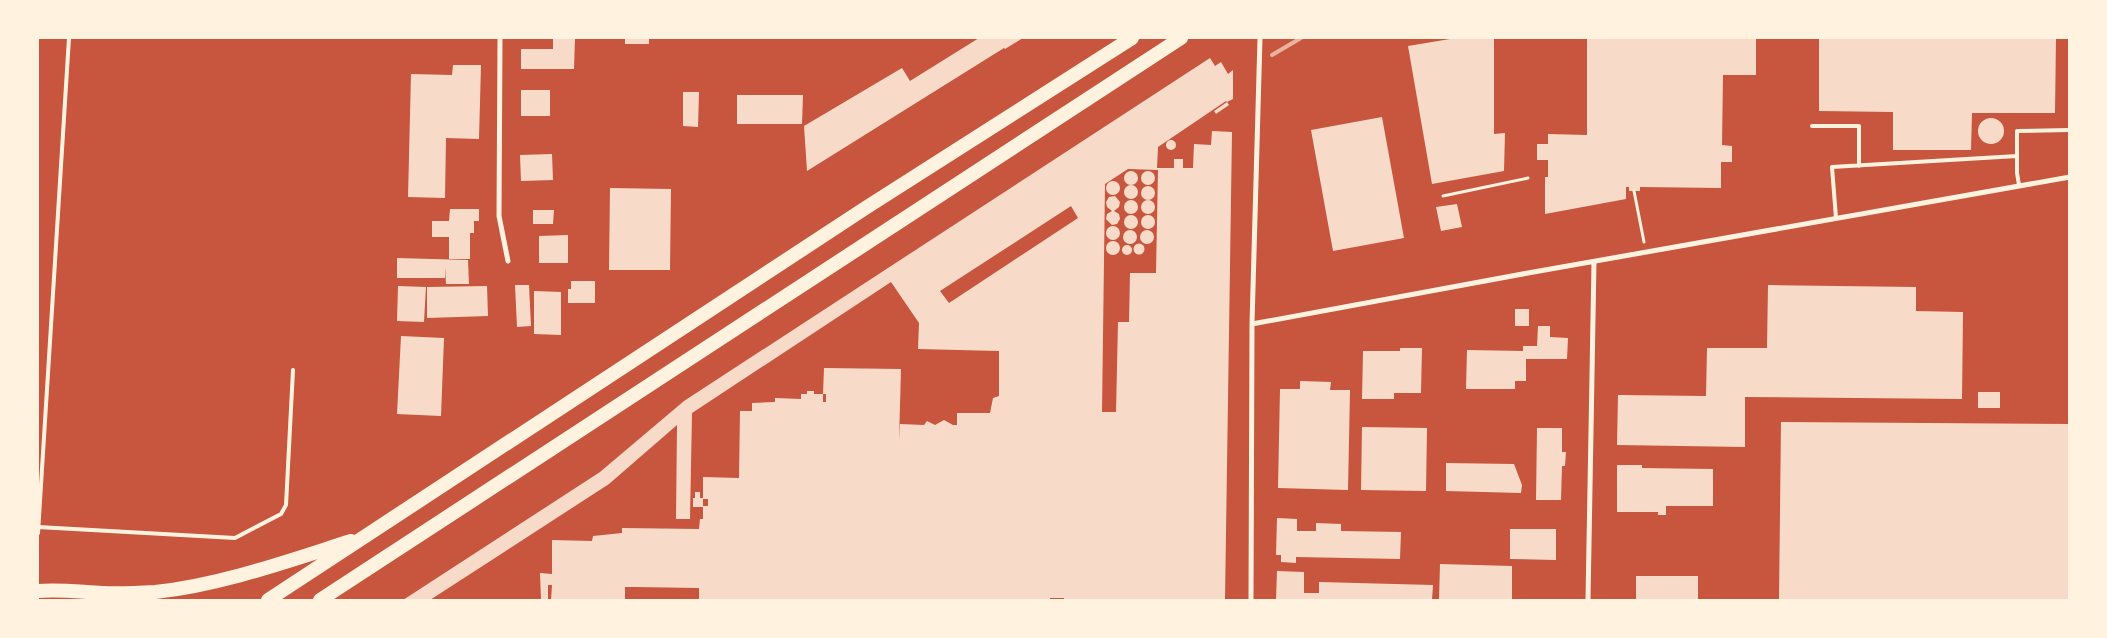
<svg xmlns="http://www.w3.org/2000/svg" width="2107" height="638" font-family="'Sofia Sans Condensed',sans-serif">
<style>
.building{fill:#f7dbc8;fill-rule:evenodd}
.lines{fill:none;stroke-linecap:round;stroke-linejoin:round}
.path{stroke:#fff3e0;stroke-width:3}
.service{stroke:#fff3e0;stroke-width:4}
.minor{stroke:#fff3e0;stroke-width:5}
.trunk{stroke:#fff3e0;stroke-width:14}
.rail{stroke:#e9b49f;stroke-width:4}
</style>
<rect width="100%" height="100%" fill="#c8553d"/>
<!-- building -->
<path class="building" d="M553,38h22l-1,31h-53v-20h32z
M625,38h24v6h-24z
M979,38h44l-18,11 -1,-1 -197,123 -3,-45 98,-58 8,13z
M1456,38h38v96l11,-1 -1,38 -72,13 -24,-138z
M1587,38h169v37h-33l-1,70 10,1v16h-11v26l-81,-1v4h-11v-4h-3v12l-81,15v-37h3v-17h-11v-16h11v-10l39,1z
M1819,38h237l-1,75h-83l-1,37h-78v-38l-74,-1z
M1210,58l5,8 6,-4 7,12 5,-4v29l-6,3 2,3 -13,9 -2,-3 13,-9 -1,-1 -68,46 -1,21h17v-9h9v9h10l1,-24 17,1 1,-14 20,1 -7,468h-161v-2h-14v2h-351v-12l-64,-1h-10v13h-74l1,-15h-4v15h-7l-1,-27 12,1v-34l40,1 1,-5 29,-3v-5l77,1 1,-10h3v-12h-10v-9h2v-6h5v6h3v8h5v-7h-5v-22l36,1 1,-67h12v-8l23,-1v-4l26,1v-5h6v-3h7v3h9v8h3v-8h-3l1,-26 77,1 -2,72 1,-17 24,1 3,-4 8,4 9,-5 9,5h4v-12h33l3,-15 6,-2v-45l-81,-2 1,-26 -28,-41 -199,131 -2,106h-14l1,-94 -68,59 -179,116h-27l197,-128 84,-71zM1128,169l30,1 -2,103h-26l-1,49h-11l-2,90h-14l3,-228zM1071,206l7,12 -129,85 -9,-12z
M453,65h28l-2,74 -33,-1 -1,60 -37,-1 3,-123 41,1z
M521,90h29v26h-29z
M683,92h16l-1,35 -15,-1z
M737,95h66l-1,29h-65z
M1382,117l22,121 -71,13 -22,-121z
M1978 131a13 13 0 1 1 26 0a13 13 0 1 1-26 0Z
M1166 145a5 5 0 1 1 10 0a5 5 0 1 1-10 0Z
M552,154l1,26 -32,1 -1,-26z
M1124 178a7 7 0 1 1 14 0a7 7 0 1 1-14 0Z
M1141 178a7 7 0 1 1 14 0a7 7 0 1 1-14 0Z
M1106 188a7 7 0 1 1 14 0a7 7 0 1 1-14 0Z
M1124 192a7 7 0 1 1 14 0a7 7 0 1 1-14 0Z
M1141 193a7 7 0 1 1 14 0a7 7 0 1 1-14 0Z
M610,188l61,1 -1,81h-61z
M1115,196l5,6 -1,5 -5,4 5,3 1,5 -3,5 -5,1 -6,-6 1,-5 5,-3 -5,-4 -1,-5 3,-5z
M1141 207a7 7 0 1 1 14 0a7 7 0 1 1-14 0Z
M1124 207a7 7 0 1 1 14 0a7 7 0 1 1-14 0Z
M1457,204l5,23 -21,4 -5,-24z
M450,209h29v12h-5v12h-4v26h-21v-22h-17v-16h17z
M533,210h21l-1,14h-20z
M1141 222a7 7 0 1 1 14 0a7 7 0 1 1-14 0Z
M1124 222a7 7 0 1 1 14 0a7 7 0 1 1-14 0Z
M1106 233a7 7 0 1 1 14 0a7 7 0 1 1-14 0Z
M1140 237a7 7 0 1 1 14 0a7 7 0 1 1-14 0Z
M1123 237a7 7 0 1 1 14 0a7 7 0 1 1-14 0Z
M568,235v28h-29v-27z
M1106 248a7 7 0 1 1 14 0a7 7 0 1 1-14 0Z
M1133.5 249a5.5 5.5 0 1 1 11 0a5.5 5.5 0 1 1-11 0Z
M1122 250a5 5 0 1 1 10 0a5 5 0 1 1-10 0Z
M397,258l71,2 1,24h-23l-1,-17v11h-48z
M571,281h24v22h-27v-14h3z
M515,285h14l2,41 -14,1z
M1768,285l148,2v24l47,1 -1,87 -217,-2v50l-128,-2 1,-50 88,1 1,-48h60z
M398,286l28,1 -2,35 -27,-1z
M487,286l1,30 -61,2v-31z
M534,291l27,1v43l-27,-1z
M1515,309h14v17h-14z
M1538,326h12v11l18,1 -1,21h-41v22h-11v8h-49l1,-39 56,1v-5h14z
M401,336l43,2 -3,78 -44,-2z
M1400,348h22l-1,45h-27v6h-32l1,-48h37z
M1300,381l31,1 -1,8h20l-2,100 -70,-2 2,-99h20z
M1978,392h22v16h-22z
M1781,422l289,2v176h-291z
M1362,427l65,1 -1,63 -65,-1z
M1537,428h25v24h4l-1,14h-3l-1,34h-25z
M1446,463l68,1 8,21 -1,8 -75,-2z
M1617,465h25v3l71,1v37h-47v9h-8v-3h-41z
M1277,518l20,1v12h19v-8l25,1v7l60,1 -1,27 -104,-2v6l-15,-1v-7h-5z
M1510,529h46v31l-46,-1z
M1440,564l72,2v34h-73z
M1277,571l27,1v21h15v-11l114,3 -1,15h-156z
M1636,576h62v24h-62z"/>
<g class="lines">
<!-- path -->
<path class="path" d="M1634,191l10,51
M1443,196l85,-18"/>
<!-- service -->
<path class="service" d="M1812,126h47v40
M2019,185l-2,-12v-42l53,-1
M1836,218l-4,-51 185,-11
M38,527l197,11 46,-24 5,-9 7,-135
M38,533l31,-495"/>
<!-- minor -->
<path class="minor" d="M500,38l-1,178 9,45
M1252,324l276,-51 542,-96
M1251,600l1,-276 8,-286
M1588,600l6,-338"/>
<!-- trunk -->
<path class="trunk" d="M38,591c21,-2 43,1 64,2 17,1 36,0 53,-1 66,-7 133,-31 196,-51
M268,600l599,-393 265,-169
M320,600l861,-562"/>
<!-- rail -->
<path class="rail" d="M1272,55l29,-17"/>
</g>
<!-- border -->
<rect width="2107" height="638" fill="none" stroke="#fff3e0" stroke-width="78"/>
</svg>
